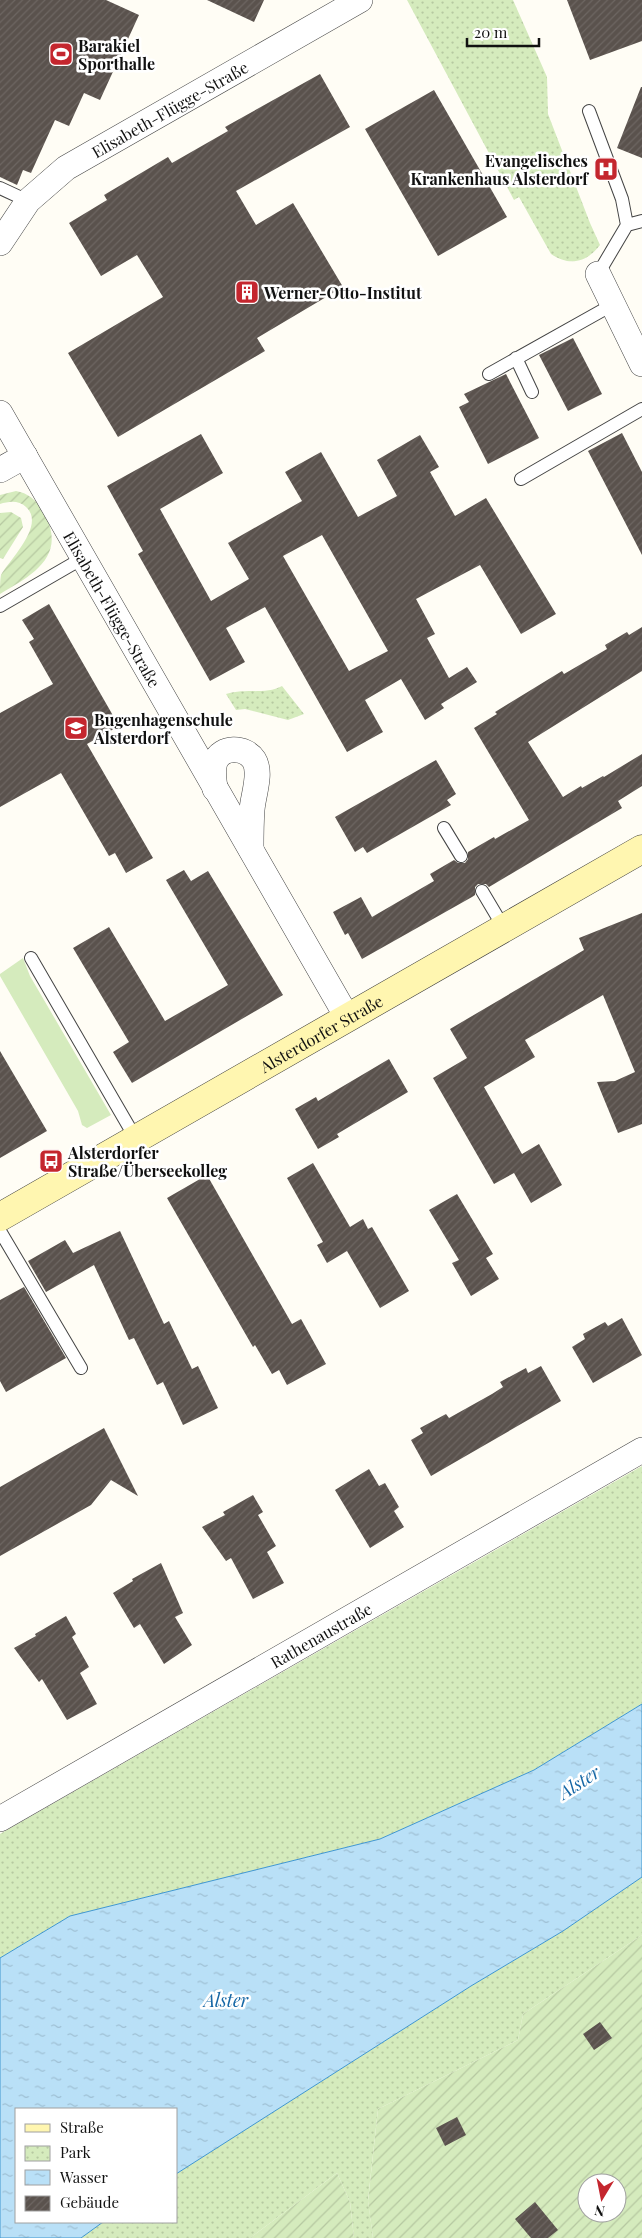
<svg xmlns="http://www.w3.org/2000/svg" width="642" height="2238" font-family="'Playfair Display',serif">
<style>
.grass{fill:#d5ebbd}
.park{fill:url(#park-dots)}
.garden{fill:url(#garden-furrows);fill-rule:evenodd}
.water{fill:url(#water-ripples);stroke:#3f96cf}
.building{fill:url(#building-hatch);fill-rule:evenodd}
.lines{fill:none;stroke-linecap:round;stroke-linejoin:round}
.lane-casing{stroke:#444;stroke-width:14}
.street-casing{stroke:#444;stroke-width:26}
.secondary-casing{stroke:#333;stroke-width:29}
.lane{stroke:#fff;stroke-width:12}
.street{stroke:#fff;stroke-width:25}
.secondary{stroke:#fff6b0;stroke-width:28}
.labels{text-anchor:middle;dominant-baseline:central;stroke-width:5;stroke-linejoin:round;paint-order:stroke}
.poi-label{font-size:16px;font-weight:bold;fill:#111;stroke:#fff;text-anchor:start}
.street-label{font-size:16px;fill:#111;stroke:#fff}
.water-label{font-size:18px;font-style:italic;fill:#1768a6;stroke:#fff}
</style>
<defs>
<pattern id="park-dots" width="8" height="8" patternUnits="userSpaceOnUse" patternTransform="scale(1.25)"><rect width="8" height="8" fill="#d5ebbd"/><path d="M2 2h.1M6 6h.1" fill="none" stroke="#b6c8a1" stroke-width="1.8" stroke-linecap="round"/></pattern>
<pattern id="garden-furrows" width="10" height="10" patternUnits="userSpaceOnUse" patternTransform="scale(1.25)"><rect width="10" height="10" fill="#d5ebbd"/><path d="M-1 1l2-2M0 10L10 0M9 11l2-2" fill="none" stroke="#b6c8a1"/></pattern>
<pattern id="water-ripples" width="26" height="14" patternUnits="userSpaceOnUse" patternTransform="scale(1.25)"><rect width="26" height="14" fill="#b9e0f7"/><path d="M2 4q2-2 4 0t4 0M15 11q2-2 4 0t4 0" fill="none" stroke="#9ebfd3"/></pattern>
<pattern id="building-hatch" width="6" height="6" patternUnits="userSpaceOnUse" patternTransform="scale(1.25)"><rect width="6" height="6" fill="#5a524d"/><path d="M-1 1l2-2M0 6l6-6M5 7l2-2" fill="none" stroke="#6d6662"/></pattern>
</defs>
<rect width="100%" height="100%" fill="#fffdf5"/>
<!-- grass -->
<path class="grass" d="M23,958l7,18 81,139 -24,13 -5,-3 -4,-14 -78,-135v-2z"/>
<!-- park -->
<path class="park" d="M407,0h106l34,77 1,37 42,109 10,22c-13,17 -30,22 -49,9l-32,-57 -5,3z
M282,686l22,28 -16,6 -43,-11 -9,1 -10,-16c19,-6 40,1 56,-8z
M642,1466v238l-108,66 -154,69 -310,77 -70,42v-124z
M642,1877v58l-119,79 -5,26 -140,69 -10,91 5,38h-19l-4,-36 -13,-29 -87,65h-169l22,-16h73v-48l295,-188 92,-55z"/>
<!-- garden -->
<path class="garden" d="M16,491c13,2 24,12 29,24 22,42 -14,61 -45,79 0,-6 0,-14 1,-19 9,-16 45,-50 25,-68 -7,-7 -17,-6 -26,-3v-9z
M11,512l10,6 2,9 -20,32 -3,-1v-45z
M642,1935v303h-269l-5,-37 10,-92 140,-69 5,-26zM587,2183h30v30h-30z
M337,2173l13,29 4,36h-104z"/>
<!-- water -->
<path class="water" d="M642,1704v173l-79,54 -92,55 -295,188v-65h-160v113h87l-22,16h-81v-280l70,-42 310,-77 154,-69z"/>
<!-- building -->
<path class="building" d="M0,0h106l33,15 -39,85 -16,-7 -15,33 -14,-6 -24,53 -8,-3 -6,15 -17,-8z
M207,0h57l-10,22z
M567,0h75v41l-52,19z
M320,74l30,53 -114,64 20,34 37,-22 50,84 -86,51 8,13 -147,86 -50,-84 95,-56 -26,-42 -36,21 -32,-53 38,-23 -3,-5 64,-38 4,6 56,-32 -3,-4z
M641,87h1v71l-25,-10z
M434,90l73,127 -69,39 -73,-127z
M573,338l29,56 -34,17 -29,-56z
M506,374l33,64 -51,26 -29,-57 10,-5 -5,-8z
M622,433l20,39v83l-54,-104z
M201,434l22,39 -63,36 51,92 38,-22 -21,-36 74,-42 -17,-29 36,-20 37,65 39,-21 -20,-36 43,-25 19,32 -9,5 25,44 31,-18 70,116 -35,20 -41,-69 -64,34 19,35 -8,4 22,40 18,-11 10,15 -36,22 3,4 -19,12 -24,-41 -36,21 18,32 -36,20 -82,-145 -39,21 19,34 -35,19 -72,-127 5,-3 -36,-65zM322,535l66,116 -39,20 -66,-115z
M49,604l70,122 -32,18 66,114 -27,15 -11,-20 -6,3 -48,-83 -61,34v-94l53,-29 -24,-42 5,-3 -12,-19z
M642,627v44l-114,71 35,55 18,-11 1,2 21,-12 1,1 38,-23v32l-24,15 4,7 -133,79 -3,-3h-8l-3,3v8l-3,2 -110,62 -14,-26 -3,2 -12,-23 28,-15 11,20 62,-36 -4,-7 24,-14 4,3h7l3,-4v-7l26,-15 1,2 34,-19 -55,-92 23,-14 -2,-2 67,-41 2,3 43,-25 -2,-4 22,-13 2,3z
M436,760l20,34 -9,6 4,5 -84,48 -4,-6 -8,5 -20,-35z
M184,870l7,11 17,-10 75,124 -151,88 -19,-31 16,-10 -56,-94 36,-21 56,94 63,-36 -62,-105z
M642,913v211l-24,9 -21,-51 18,-1 20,-9 -32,-77 -78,45 10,17 -51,30 38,67 17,-10 23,41 -31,18 -17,-30 -20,11 -61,-106 34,-20 -17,-29 134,-79 -5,-12z
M0,1051l47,80 -47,27z
M389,1059l19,33 -71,42 2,3 -21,12 -23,-40 21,-12 2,4z
M313,1163l37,64 13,-8 5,10 4,-2 37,64 -29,17 -33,-57 -20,12 -10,-18 6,-3 -36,-64z
M207,1175l85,149 9,-5 25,45 -39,21 -8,-15 -7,4 -17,-29 -2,2 -86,-149z
M457,1194l36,60 -7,4 13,21 -28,17 -19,-33 7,-3 -30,-50z
M120,1231l44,93 5,-3 23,48 6,-3 20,42 -35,17 -20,-43 -6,3 -23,-47 -5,2 -35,-75 -48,27 -18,-31 37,-21 8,13z
M24,1287l42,71 -60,34 -6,-11v-81z
M622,1318l20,37 -49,28 -21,-36 13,-8 -2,-5 22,-12 3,4z
M541,1366l20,35 -130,75 -20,-36 12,-7 -3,-5 26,-14 3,4 43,-24 11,-7 -3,-5 26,-14 2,5z
M104,1428l34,68 -27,-16 -20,25 -91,51v-69z
M369,1469l10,17 6,-3 14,24 -5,4 10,16 -34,21 -35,-58z
M253,1495l10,17 -5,3 18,31 -9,6 17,31 -31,16 -22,-41 -5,3 -24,-34 23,-12 -2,-3z
M161,1563l22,50 -8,4 17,28 -28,19 -24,-40 -6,4 -21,-35 20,-12 -1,-2z
M66,1616l10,18 -4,3 17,30 -9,6 17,31 -30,16 -25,-41 -3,3 -25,-34 22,-12 -1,-2z
M600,2022l12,16 -18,12 -11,-16z
M457,2117l9,18 -21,11 -9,-18z
M535,2202l23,28 -10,8h-17l-16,-19z"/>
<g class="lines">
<!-- lane casing -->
<g class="lane-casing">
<path id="lane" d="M589,111l33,88 5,26
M0,188l28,13
M598,274l29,-49 15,-4
M516,358l16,34
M489,374l123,-69
M521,479l121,-70
M0,606l83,-48
M444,828l17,28
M482,891l22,37
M31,958l105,181
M0,1231l81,137"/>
</g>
<!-- street casing -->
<g class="street-casing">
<g id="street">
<path id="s1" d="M0,243l28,-42 38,-33 294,-168"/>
<path d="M598,274l44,90"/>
<path id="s2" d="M0,413l347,604"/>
<path d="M0,470l25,-14"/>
<path d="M215,789c-1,-10 -3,-18 0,-27 6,-16 30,-16 39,-2 8,13 -1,35 -2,50 -1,13 -1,26 -1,39"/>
<path id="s3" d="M0,1819l642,-369"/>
</g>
</g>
<!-- secondary casing -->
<g class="secondary-casing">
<g id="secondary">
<path id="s4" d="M0,1217l642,-368"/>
</g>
</g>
<!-- lane -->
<use href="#lane" class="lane"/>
<!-- street -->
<use href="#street" class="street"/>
<!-- secondary -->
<use href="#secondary" class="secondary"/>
</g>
<!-- icons -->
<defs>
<g id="stadium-square" transform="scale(1.25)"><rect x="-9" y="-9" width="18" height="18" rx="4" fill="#c4262e" stroke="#fff"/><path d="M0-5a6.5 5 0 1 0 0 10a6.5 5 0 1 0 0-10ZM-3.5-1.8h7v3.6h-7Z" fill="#fff"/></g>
<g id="hospital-square" transform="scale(1.25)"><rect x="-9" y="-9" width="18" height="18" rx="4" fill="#c4262e" stroke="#fff"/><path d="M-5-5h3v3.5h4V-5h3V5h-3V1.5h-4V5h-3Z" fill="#fff"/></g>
<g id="building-square" transform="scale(1.25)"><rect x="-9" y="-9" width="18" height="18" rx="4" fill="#c4262e" stroke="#fff"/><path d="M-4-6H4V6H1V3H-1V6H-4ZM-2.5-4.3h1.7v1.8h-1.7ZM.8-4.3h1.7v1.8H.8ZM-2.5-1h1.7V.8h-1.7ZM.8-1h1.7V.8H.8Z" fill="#fff"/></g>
<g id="school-square" transform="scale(1.25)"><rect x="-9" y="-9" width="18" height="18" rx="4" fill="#c4262e" stroke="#fff"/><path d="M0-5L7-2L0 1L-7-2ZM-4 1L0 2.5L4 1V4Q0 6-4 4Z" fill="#fff"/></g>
<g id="bus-square" transform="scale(1.25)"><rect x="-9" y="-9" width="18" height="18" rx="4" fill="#c4262e" stroke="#fff"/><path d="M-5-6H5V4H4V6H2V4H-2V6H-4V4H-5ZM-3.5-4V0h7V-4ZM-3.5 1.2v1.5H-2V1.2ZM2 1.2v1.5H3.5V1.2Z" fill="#fff"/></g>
</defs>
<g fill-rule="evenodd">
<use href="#stadium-square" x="61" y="54"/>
<use href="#hospital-square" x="606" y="169"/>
<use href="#building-square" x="247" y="292"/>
<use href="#school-square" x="76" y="728"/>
<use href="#bus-square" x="51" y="1161"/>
</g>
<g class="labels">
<!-- poi labels -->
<g class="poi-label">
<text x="78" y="45">Barakiel<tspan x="78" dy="18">Sporthalle</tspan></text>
<text x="588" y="160" text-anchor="end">Evangelisches<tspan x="588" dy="18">Krankenhaus Alsterdorf</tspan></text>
<text x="264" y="292">Werner-Otto-Institut</text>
<text x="94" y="719">Bugenhagenschule<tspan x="94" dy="18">Alsterdorf</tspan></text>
<text x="68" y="1152">Alsterdorfer<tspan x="68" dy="18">Straße/Überseekolleg</tspan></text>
</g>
<!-- street labels -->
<g class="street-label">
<text stroke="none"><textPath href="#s1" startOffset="220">Elisabeth-Flügge-Straße</textPath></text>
<text stroke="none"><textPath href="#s2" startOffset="226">Elisabeth-Flügge-Straße</textPath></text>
<text stroke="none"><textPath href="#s4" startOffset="370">Alsterdorfer Straße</textPath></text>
<text stroke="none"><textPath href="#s3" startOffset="370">Rathenaustraße</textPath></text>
</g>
<!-- water labels -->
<g class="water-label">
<text transform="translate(579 1782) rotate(-33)">Alster</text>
<text x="226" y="2000">Alster</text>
</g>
</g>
<!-- legend -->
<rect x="15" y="2108" width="162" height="115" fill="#ffffff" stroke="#a0a0a0"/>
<rect x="25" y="2124" width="25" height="8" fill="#fff6b0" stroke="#a0a0a0"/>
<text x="60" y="2133" font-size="15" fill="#111111">Straße</text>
<rect x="25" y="2146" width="25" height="15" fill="url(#park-dots)" stroke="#a0a0a0"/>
<text x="60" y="2158" font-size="15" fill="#111111">Park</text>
<rect x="25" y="2170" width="25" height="15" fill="url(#water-ripples)" stroke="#a0a0a0"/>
<text x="60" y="2183" font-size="15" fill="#111111">Wasser</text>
<rect x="25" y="2196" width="25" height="15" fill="url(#building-hatch)" stroke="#a0a0a0"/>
<text x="60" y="2208" font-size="15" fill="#111111">Gebäude</text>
<!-- north arrow -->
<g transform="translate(602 2198) rotate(190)"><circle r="24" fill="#ffffff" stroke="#a0a0a0"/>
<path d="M0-4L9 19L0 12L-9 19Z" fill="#c4262e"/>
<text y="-8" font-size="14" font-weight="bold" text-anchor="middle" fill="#111111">N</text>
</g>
<!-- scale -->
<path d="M467 38v8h72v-8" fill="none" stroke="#111111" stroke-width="2.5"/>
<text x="474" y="38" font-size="15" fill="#111111" stroke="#ffffff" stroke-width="4" paint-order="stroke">20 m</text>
</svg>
